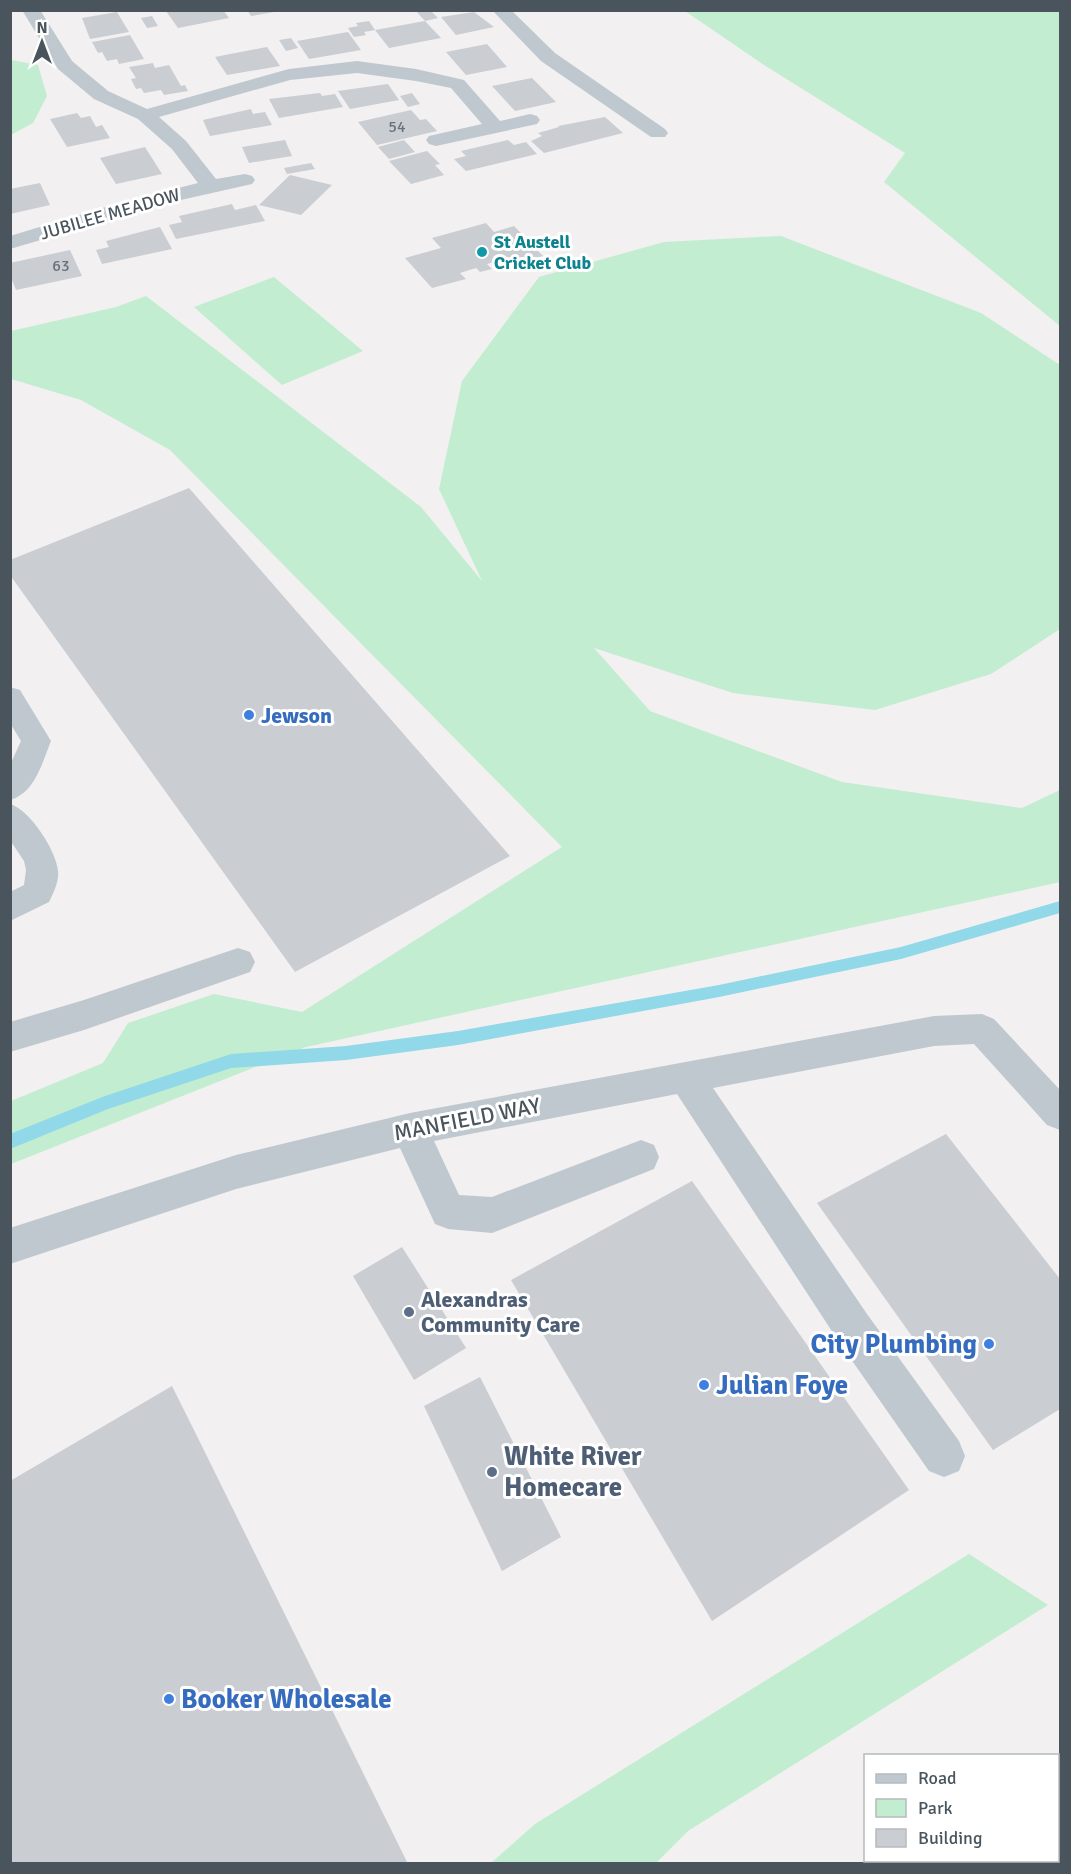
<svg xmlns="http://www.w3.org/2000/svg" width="1071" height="1874" font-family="Signika,sans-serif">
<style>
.green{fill:#c2edd1}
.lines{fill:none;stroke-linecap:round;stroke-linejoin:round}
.stream{fill:#91d8e8;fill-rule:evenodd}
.building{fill:#cacdd2}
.minor{fill:#bfc8ce;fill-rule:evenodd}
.highway{fill:#8ba4bc;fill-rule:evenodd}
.culture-dot{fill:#0f9aa8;stroke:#fff;stroke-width:2}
.shop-dot{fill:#3f7fe0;stroke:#fff;stroke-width:2}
.service-dot{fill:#5c6f8a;stroke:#fff;stroke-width:2}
.labels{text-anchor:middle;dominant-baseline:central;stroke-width:6;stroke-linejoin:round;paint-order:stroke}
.far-number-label{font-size:16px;fill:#69727a}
.far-street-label{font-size:18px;fill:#49545d;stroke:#fff}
.far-culture-label{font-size:18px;font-weight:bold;fill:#0d838f;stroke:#fff;text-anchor:start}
.shop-label{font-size:22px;font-weight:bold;fill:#366cbe;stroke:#fff;text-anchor:start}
.street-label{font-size:22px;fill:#49545d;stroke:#fff}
.service-label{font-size:22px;font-weight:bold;fill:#4e5e75;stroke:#fff;text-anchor:start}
.near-shop-label{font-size:27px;font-weight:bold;fill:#366cbe;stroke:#fff;text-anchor:start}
.near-service-label{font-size:27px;font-weight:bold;fill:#4e5e75;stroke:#fff;text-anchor:start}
</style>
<rect width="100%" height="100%" fill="#f2f0f0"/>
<!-- green -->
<path class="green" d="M685,11h375v315l-176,-144 21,-29 -141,-88z
M11,60l27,5 9,31 -14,27 -22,12z
M781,236l200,77 79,52v264l-69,45 -116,36 -142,-17 -139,-45 56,63 192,71 180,26 38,-18v92l-754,165 -295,117v-63l92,-38 25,-40 86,-29 88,18 260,-165 -392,-397 -89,-50 -70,-21v-48l105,-24 30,-11 275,211 61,74 -43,-92 23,-108 77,-104 125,-35z
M274,277l89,74 -81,34 -88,-78z
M969,1554l79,51 -360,226 -32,32h-165l44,-39z"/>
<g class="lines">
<!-- stream -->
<path class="stream" d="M1060,901v12l-159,46 -182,38 -261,48 -112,15 -115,8 -123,41 -98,40v-15l95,-38 126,-42 115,-8 112,-15 261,-46 182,-38z"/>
</g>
<!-- building -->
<path class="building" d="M171,10h52l6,8 -51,10 -12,-17z
M247,10h27v2l-23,4z
M415,10h15l8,8 -13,3z
M117,12l12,20 -39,7 -8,-21z
M474,12l20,15 -38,8 -15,-18z
M152,16l6,10 -11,2 -6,-10z
M369,21l6,9 50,-9 16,17 -52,10 -14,-18 -11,2 2,3 -12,2 -6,-9 10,-2 -2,-3z
M348,32l13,18 -52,9 -12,-18z
M130,35l14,24 -25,5 -2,-5 -10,2 -5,-9 -4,1 -6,-11z
M291,38l7,10 -12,3 -7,-11z
M487,44l20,23 -41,8 -20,-23z
M267,47l13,19 -53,9 -12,-18z
M153,63l2,5 14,-3 12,21 4,-1 3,6 -24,4 -3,-5 -17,3 -3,-5 -5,1 -5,-10 5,-1 -7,-11z
M532,78l24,24 -41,9 -23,-25z
M388,84l11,16 -49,9 -12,-18z
M320,93l2,3 13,-2 8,13 -64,11 -10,-19z
M412,93l8,11 -12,3 -8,-11z
M251,109l2,5 12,-2 7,13 -62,11 -7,-16z
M411,110l9,10 6,-1 11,12 -60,14 -19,-23z
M77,113l4,5 9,-2 6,11 6,-2 8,13 -43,9 -17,-28z
M605,117l18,16 -79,20 -13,-12 11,-5 -4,-3 21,-6 -1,-1z
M285,140l7,16 -43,7 -7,-16z
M404,140l11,12 -26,7 -11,-12z
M508,140l6,5 12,-3 11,12 -71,17 -12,-12 12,-3 -5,-5z
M145,147l17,27 -46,10 -16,-26z
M427,151l13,13 -5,1 9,10 -33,9 -22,-23z
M311,163l4,6 -28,5 -3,-6z
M290,175l42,10 -31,30 -42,-10z
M40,183l10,22 -40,9v-25z
M232,204l3,6 21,-5 9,16 -89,18 -7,-14 13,-3 -3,-6z
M486,223l8,9 20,-6 29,30 -31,9 -7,-6 -18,5 5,5 -12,3 -4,-4 -16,5 6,6 -34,9 -27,-30 36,-10 -9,-10z
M160,227l12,22 -70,15 -6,-14 13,-3 -3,-6z
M70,250l12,26 -66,14 -6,-15v-12z
M189,488l321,368 -215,116 -285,-397v-15z
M946,1134l114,145v130l-67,41 -176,-247z
M692,1181l217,309 -197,131 -201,-341z
M402,1247l64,101 -52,32 -61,-104z
M480,1377l81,160 -59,34 -78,-165z
M172,1386l20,40 216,438h-398v-383z"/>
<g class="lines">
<!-- minor -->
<path class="minor" d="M22,10h18l32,51 36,30 39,18 142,-40 68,-8 59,8 48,11 36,41 30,-7 7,2 3,4 -3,4 -101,22 -7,-2 -3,-4 3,-4 53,-12 -31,-36 -35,-7 -59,-8 -67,7 -131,37 27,24 30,38 29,-5 7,2 3,4 -3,4 -89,20 -153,45v-13l109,-33 79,-20 -26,-34 -34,-30 -44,-20 -36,-30z
M492,10h19l44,43 110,76 3,4 -3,4h-14l-110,-76z
M10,687l10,3 31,51c-9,22 -16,52 -41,59v-35l11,-24 -11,-18z
M10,804c20,6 46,46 48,67 1,11 -4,21 -9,31l-39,19v-29l14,-7 2,-15 -2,-9 -14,-21z
M238,948l12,4 5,10 -5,10 -166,58 -74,22v-30l74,-22z
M982,1014l12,5 66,71v40l-13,-5 -73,-81 -40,2 -221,42 154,226 92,127 6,15 -6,15 -15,6 -15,-6 -90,-129 -162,-248 -243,47 25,54 33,2 149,-57 13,5 5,12 -5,12 -162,64 -44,-4 -13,-5 -35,-76 -164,41 -226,75v-36l226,-73 174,-42 524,-97z"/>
<!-- highway -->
<path class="highway" d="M1060,1761v48l-2,2v-48z
M928,1860h52l-1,4h-52z"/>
</g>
<!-- markers -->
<circle class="culture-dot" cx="482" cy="252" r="6"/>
<g class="shop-dot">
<circle cx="249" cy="715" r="6"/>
<circle cx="989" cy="1344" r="6"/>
<circle cx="704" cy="1385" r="6"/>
<circle cx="169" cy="1699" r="6"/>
</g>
<g class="service-dot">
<circle cx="409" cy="1312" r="6"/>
<circle cx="492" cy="1472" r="6"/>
</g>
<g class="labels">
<!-- far-number labels -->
<g class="far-number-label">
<text x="397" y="127">54</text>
<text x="61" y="266">63</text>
</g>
<!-- far-street labels -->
<g class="far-street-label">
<text transform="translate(110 214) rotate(-16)">JUBILEE MEADOW</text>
</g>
<!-- far-culture labels -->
<g class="far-culture-label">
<text x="494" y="242">St Austell<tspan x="494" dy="21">Cricket Club</tspan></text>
</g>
<!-- shop labels -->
<g class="shop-label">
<text x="261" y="715">Jewson</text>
</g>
<!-- street labels -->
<g class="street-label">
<text transform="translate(467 1119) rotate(-11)">MANFIELD WAY</text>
</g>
<!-- service labels -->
<g class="service-label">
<text x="421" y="1299">Alexandras<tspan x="421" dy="25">Community Care</tspan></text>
</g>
<!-- near-shop labels -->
<g class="near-shop-label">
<text x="977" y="1344" text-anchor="end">City Plumbing</text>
<text x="716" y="1385">Julian Foye</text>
<text x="181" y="1699">Booker Wholesale</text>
</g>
<!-- near-service labels -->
<g class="near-service-label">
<text x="504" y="1456">White River<tspan x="504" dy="31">Homecare</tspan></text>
</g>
</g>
<!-- border -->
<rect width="1071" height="1874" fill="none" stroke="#49545d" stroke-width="24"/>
<!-- legend -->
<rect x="864" y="1754" width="195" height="108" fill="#ffffff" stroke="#b6bbbe" stroke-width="1.5"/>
<rect x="876" y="1774" width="30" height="9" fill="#bfc8ce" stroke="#b6bbbe" stroke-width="1.5"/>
<text x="918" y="1784" font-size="18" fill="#49545d">Road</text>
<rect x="876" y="1799" width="30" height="18" fill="#c2edd1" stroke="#b6bbbe" stroke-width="1.5"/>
<text x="918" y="1814" font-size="18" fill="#49545d">Park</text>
<rect x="876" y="1829" width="30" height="18" fill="#cacdd2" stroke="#b6bbbe" stroke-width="1.5"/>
<text x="918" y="1844" font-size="18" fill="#49545d">Building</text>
<!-- north arrow -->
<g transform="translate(42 42)" stroke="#ffffff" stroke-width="4.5" paint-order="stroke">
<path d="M0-4.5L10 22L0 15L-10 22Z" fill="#49545d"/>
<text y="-9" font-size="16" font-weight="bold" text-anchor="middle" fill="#49545d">N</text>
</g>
</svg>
